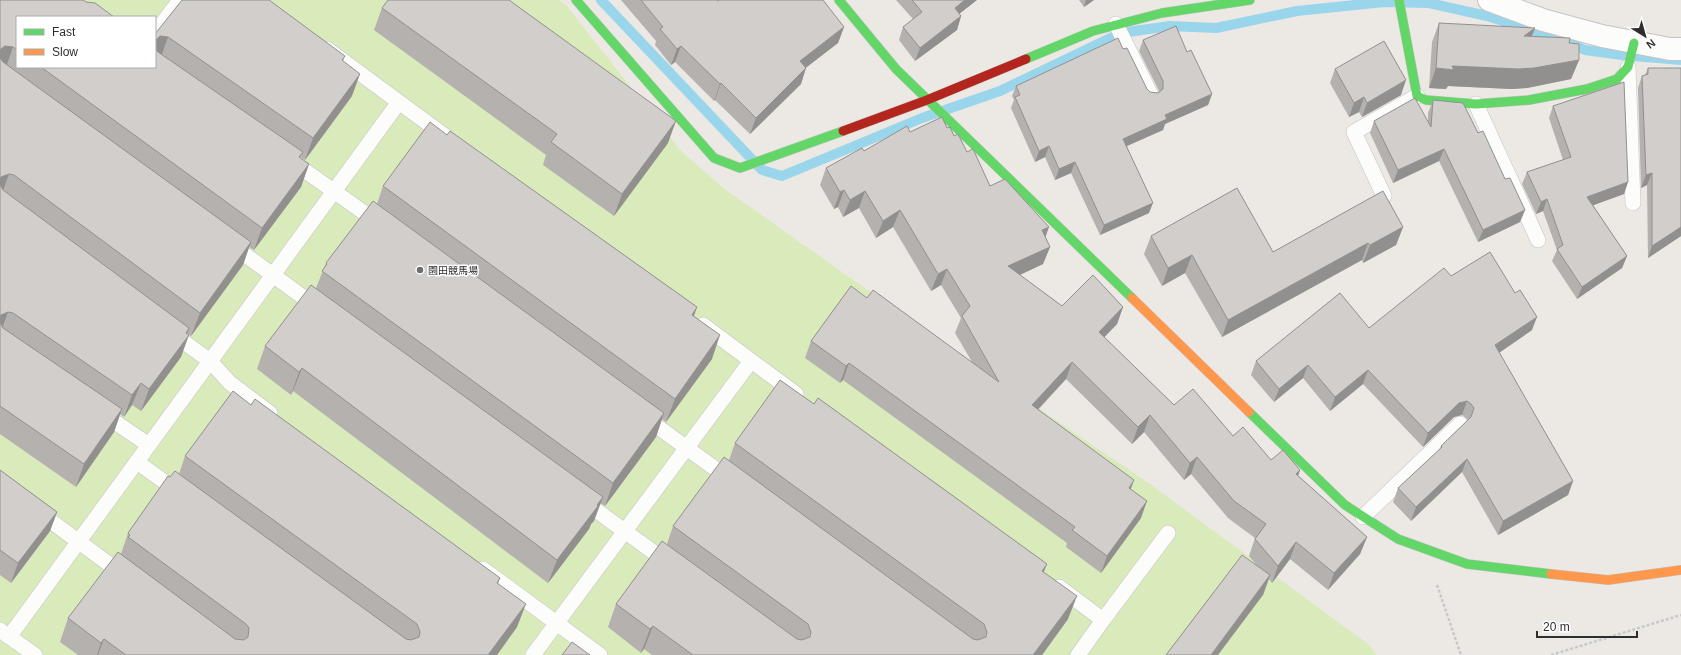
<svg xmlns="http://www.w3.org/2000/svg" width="1681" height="655" font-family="Helvetica,'Noto Sans JP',sans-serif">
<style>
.pitch{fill:#d9eabb;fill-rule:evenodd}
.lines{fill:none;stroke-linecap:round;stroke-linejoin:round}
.stream{stroke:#99d6ec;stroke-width:10}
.lane-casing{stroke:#c5c4c5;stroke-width:16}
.street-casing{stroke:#c5c4c5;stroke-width:24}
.fast-casing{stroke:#c5c4c5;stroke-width:10}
.slow-casing{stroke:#c5c4c5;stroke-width:10}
.jam-casing{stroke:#c5c4c5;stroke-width:10}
.path{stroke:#c9c9c8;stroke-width:2.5;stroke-dasharray:3 2;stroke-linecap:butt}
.lane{stroke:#fcfcfb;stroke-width:15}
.street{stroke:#fcfcfb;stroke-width:22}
.fast{stroke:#63d668;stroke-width:9}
.slow{stroke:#ff974d;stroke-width:9}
.jam{stroke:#b3261e;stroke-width:9}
.wall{fill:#b4b1af}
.shaded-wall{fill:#92908e}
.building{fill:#d1cecb;stroke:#92908e}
.poi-dot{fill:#706f6e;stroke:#fff;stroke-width:1.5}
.labels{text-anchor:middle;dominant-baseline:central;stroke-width:3;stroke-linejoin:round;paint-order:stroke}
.poi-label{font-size:10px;fill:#2e2e2e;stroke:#fff;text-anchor:start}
</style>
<rect width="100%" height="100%" fill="#ece8e4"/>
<!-- pitch -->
<path class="pitch" d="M0,0h558l8,5 115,146 42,37 234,165 190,129 221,162 9,11h-1377zM17,17h138v50h-138z"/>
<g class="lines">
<!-- stream -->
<path class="stream" d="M601,0l161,170 20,6 140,-58 78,-27 121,-58 49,-7 46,2 81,-17 87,-9 45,1 58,13 68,21 30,13 37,5 59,5"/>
<!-- lane casing -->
<g class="lane-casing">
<path id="lane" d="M1116,24l35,71
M155,33l25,-33
M327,49l118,87
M1628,67l5,136
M1476,104l62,136
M290,160l90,64
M1384,196l-30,-64 63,-36
M229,243l89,65
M703,325l93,69
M169,331l41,30 20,22 40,30
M100,412l49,33
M643,416l89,65
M137,462l43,31
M582,500l89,65
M36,510l89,66
M1363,517l97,-93
M483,569l117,86
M1059,587l44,33 -25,35
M1103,620l65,-87
M0,630l35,25
M9,637l390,-535
M533,655l218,-294"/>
</g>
<!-- street casing -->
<g class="street-casing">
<path id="street" d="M1489,0l54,20 59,16 68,13h11"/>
</g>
<!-- fast casing -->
<g class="fast-casing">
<path id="fast" d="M576,0l138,158 26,10 103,-37
M839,0l57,69 236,229
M1399,0l18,96 9,4 50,4 53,-4 58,-11 30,-10 11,-12 6,-24
M1026,59l67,-28 69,-18 88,-13
M1249,412l96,93 53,34 69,25 84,10"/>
</g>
<!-- slow casing -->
<g class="slow-casing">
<path id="slow" d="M1132,298l117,114
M1551,574l57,6 73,-10"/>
</g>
<!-- jam casing -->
<g class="jam-casing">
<path id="jam" d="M843,131l84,-31 99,-41"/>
</g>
<!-- path -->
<path class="path" d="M1437,585l24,70
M1551,655l130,-40"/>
<!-- lane -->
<use href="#lane" class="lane"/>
<!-- street -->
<use href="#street" class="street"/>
<!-- fast -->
<use href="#fast" class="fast"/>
<!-- slow -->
<use href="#slow" class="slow"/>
<!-- jam -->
<use href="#jam" class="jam"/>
</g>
<!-- wall -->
<path class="wall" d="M0,0l17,17v50h138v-33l190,22 -2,5 9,35 -47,64 -4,-3 -1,1 9,6 -8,23 -47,63 -5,-3 -6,18 -52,71 -4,-3 -6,24 -40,54 -9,-6 -8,12 -4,-3 -6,18 -38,55 -76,-53z
M621,0h96l1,1 126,26 -6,16 -32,24 -5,17 -51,50 -35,-34 -1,1 -39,-39 -4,3 -16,-20 1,-4z
M896,0h81l-18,14 2,2 -4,14 -42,31 -16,-21 4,-13 10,-8z
M1079,0h15l-10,7z
M382,8l286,135 -54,73 -71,-51 3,-10 -172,-125z
M1439,23l93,13 37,7 10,17 -8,19 -44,9 -15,1 -64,-3 -2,3 -17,-1 3,-46z
M1143,40l44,12 25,42 -4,11 -43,19 -2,6 -36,16 22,67 -49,22 -29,-62 -16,7 -10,-23 -10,5 -24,-54 3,-8 -2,-4 4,-10 107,-37 24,40 3,3 8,1 1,-2 -20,-40z
M1648,68h33v168l-33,22 -1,-73 -6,3 -3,-100 4,-12 3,-1z
M1335,69l66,26 -39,22 -3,-5 -10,5 -19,-34z
M1433,100l45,33 27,46 20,31 -5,12 -42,20 -39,-81 -46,22 -23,-50 4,-12 54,-1v-7z
M1553,106l75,76 -4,12 -31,11 34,51 -5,12 -45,31 -25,-38 5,-11 -14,-39 -7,3 -14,-30 5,-12 36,-12 -14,-42z
M947,128l20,24 23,34 55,52 5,9 -7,17 -23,11 42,31 61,1 -6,17 -13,13 70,68 59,31 38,24 29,10 -2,6 69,61 -7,17 -32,36 -38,-31 -18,24 -3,-4 -6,16 -5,-28 -9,-11 6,-18 -27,-20 -37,-44 -7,6 -40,-48 -12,12 -66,-65 -28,31 93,79 10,29 -40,55 -35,-26 1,-4 -224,-163 -3,3 -35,-25 6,-17 56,-43 105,64 -17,-29 6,-15 -20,-33 -10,6 -38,-64 -17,11 -17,-30 -16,9 -5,-10 -4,2 -14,-24 6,-17 38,-17 46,-19z
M447,135l247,181 18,43 -46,63 -4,-3 -6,18 -51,69 -5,-3 -6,18 -3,3 -2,5 -41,54 -255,-192 -2,4 -34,-26 8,-23 51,-58 10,-25 51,-59 6,-18z
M1403,227l-7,18 -33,18 -1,-3 -140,77 -37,-64 -23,13 -18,-32 7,-18 122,16z
M1451,276l81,54 -33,23 74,128 -5,14 -70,40 -36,-63 -51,49 -18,-19 5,-14 41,-38 2,-4 27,-26 -2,-2 -4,-3 -8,2 -31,30 -60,-63 -33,27 -27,-33 -29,24 -23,-27 5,-14 113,-33z
M251,405l249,173 -2,6 19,43 -20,28h-419l-18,-13 8,-24 53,-64 7,-21 42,-56 9,-3 6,-18z
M735,443l308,129 25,47 -26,36h-390l-8,-6 -3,4 -33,-26 8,-23 51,-60 6,-18 56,-66z
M0,470l57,42 -7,19 -39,52 -11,-8z"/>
<!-- shaded-wall -->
<path class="shaded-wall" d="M965,0h12l-27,21 5,-13z
M1086,0h8l-10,7z
M961,16l-4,14 -42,31 5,-13z
M844,27l-6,16 -44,34 6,-16z
M1535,28l-7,19 -4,-11z
M160,36l8,1 -8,23 -5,-1v-18z
M5,46l8,1 -8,23 -5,-1v-17l1,-3z
M681,46l-6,16 -4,3 6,-16z
M1579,60l-8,19 -44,9 -15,1 -64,-3 -2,3 -17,-1 7,-20 16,-2z
M806,68l-5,16 -51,50 6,-16z
M360,74l-8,22 -47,64 8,-22z
M1406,80l-5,15 -39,22 5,-14z
M721,83l-6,17 -1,1 6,-17z
M1212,94l-4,11 -43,19 -2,6 -43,19 3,-10 42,-24z
M1364,97l-5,15 -10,5 5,-14z
M676,121l-8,22 -54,73 8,-22z
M1049,146l-4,11 -10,5 4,-11z
M1444,149l-5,12 -46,22 5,-13z
M1075,162l-4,11 -16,7 4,-11z
M309,164l-8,23 -47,63 8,-22z
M1652,173l-5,12 -6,3 5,-13z
M9,174l-8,22h-1v-16l1,-3z
M1628,182l-4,12 -41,15 4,-12z
M844,190l-6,17 -4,2 6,-17z
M865,191l-6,17 -16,9 7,-17z
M1547,199l-4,12 -7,3 5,-12z
M1153,203l-4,10 -49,22 4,-10z
M900,210l-7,17 -17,11 7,-17z
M1525,210l-5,12 -42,20 5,-12z
M1049,227l-6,17 -1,-14z
M1403,227l-7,18 -33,18 7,-18z
M1681,227v9l-33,22 4,-12z
M251,242l-8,23 -52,71 9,-23z
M1368,243l-6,17 -140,77 6,-17z
M1050,247l-7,17 -41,19 6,-17z
M1192,255l-7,18 -23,13 6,-18z
M1627,256l-5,12 -45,31 5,-12z
M947,269l-6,16 -10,6 7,-17z
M697,307l-8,24 3,-16z
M1123,307l-6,17 -24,25 6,-17z
M8,312l-8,22v-16l1,-3z
M1537,317l-5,13 -42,29 5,-14z
M189,328l-5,14 5,-7 -8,22 -40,54 8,-22z
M720,335l-8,24 -46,63 9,-23z
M1072,362l-6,17 -40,43 6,-17z
M849,363l-6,17 -3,3 6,-17z
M1308,365l-5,13 -29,24 5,-13z
M302,368l-9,23 -2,4 8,-23z
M1368,370l-5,14 -33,27 5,-14z
M141,383l-9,22 -8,12 8,-22z
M1467,401l-5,14 -8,2 -31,30 5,-14 31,-30z
M122,409l-8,23 -38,55 8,-23z
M664,413l-8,24 -51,69 8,-23z
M1150,415l-6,17 -12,12 6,-17z
M1197,457l-6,17 -7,6 6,-17z
M1467,459l-5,13 -51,49 5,-14z
M1300,470l-6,17 2,-13z
M1134,480l-6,17 1,-9z
M1573,481l-5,14 -70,40 5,-14z
M603,497l-9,24 -3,3 -2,5 -41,54 9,-23z
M1147,501l-6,17 -40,55 6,-17z
M57,512l-7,19 -39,52 7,-20z
M1367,537l-7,17 -32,36 6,-17z
M1296,542l-6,17 -18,24 6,-17z
M1047,564l-9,23 4,-16z
M1270,575l-7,20 -45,60h-7z
M1077,596l-9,23 -26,36h-9z
M526,604l-9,23 -20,28h-9z
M653,626l-9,23 -3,4 9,-24z
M104,639l-6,16h-1l4,-12z"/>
<!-- building -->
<path class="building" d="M0,0h83l3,2 9,1 19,14h-97v33l-4,-3 -8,-1 -4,3 -1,3z
M182,0h87l76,56 -3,4 18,14 -47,64 -145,-101 -8,-1 -4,4 -1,7v-13z
M388,0h121l167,121 -54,73 -71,-52 6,-8 -175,-126z
M641,0h76l1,1 2,-1h103l21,27 -44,34 6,7 -50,50 -35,-35 -1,1 -39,-38 -4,3 -17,-20 3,-2z
M912,0h53l-10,8 6,8 -41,32 -17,-21 19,-15z
M1439,23l96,5 -11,8 46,2 -1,5 10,1v16l-45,8 -15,1 -67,-3 2,4 -18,-2z
M1176,26l11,26 4,-2 21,44 -47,21 2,4 -44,20 30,64 -49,22 -29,-63 -16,7 -10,-23 -10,5 -24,-54 5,-2 -4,-9 102,-48 5,11 4,-1 20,41 3,3 8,1 5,-4v-8l-20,-41z
M1384,41l22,39 -39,23 -3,-6 -10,6 -19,-34z
M155,48l3,4 145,100 -4,5 10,7 -47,64 -221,-161h114z
M0,58l3,4 248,180 -51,71 -186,-138 -5,-1 -8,3 -1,3z
M1648,68h33v159l-29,19v-73l-6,2 -4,-99 6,-2z
M1624,82l4,100 -41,15 40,59 -45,31 -25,-38 6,-4 -16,-46 -6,3 -14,-30 44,-15 -18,-51z
M1415,98l16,29 2,-27 30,3 15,30 5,-2 22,48 5,-1 15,32 -42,20 -39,-81 -46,21 -24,-49z
M942,117l5,11 3,-1 4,9 4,-2 9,18 6,-3 17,37 15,-7 44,48 -7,3 8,17 -42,19 54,40 31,-31 30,32 -24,25 75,73 19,-16 40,47 10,-9 28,33 12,-10 17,20 -4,4 71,63 -33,36 -38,-31 -18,24 -23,-27 11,-15 -32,-23 -37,-44 -7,6 -40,-48 -12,12 -66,-65 -40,43 102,75 -5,8 18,13 -40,55 -35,-26 3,-3 -226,-164 -3,3 -35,-25 40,-55 16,12 6,-8 126,92 -37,-66 8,-10 -23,-37 -9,5 -38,-64 -17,11 -18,-30 -15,9 -6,-10 -4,2 -14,-24 36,-20 2,3 43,-25 3,6z
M430,122l17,13 3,-4 247,176 -5,8 28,20 -45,64 -292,-213z
M0,184l3,6 186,138 -3,5 3,2 -40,54 -8,-6 -9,12 -119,-82 -5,-1 -7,3 -1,3z
M1237,188l36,64 110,-61 20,36 -33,18 -2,-2 -140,77 -36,-65 -24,13 -17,-32z
M373,201l291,212 -51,70 -291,-212 5,-7 -1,-1z
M1490,252l25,41 5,-3 17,27 -42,28 78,136 -70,40 -36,-62 -51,48 -18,-19 44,-41 -1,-1 30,-29 3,-9 -3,-4 -4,-3 -8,2 -31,30 -60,-63 -33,27 -27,-32 -29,24 -23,-28 84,-68 29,35 75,-60 7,8z
M311,285l292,212 -6,8 1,1 -41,54 -255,-192 -3,4 -34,-26z
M0,322l3,6 119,81 -38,55 -84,-58z
M780,380l34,24 4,-6 229,166 -5,7 35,25 -44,59h-340l-40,-29 -3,3 -34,-25 46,-63 135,98 5,1 8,-3 1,-5 -3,-8 -135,-98 51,-69 249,182 5,1 8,-3 1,-5 -3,-8 -249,-181z
M233,391l18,14 4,-6 245,179 -3,5 29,21 -38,51h-362l-22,-16 -3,4 -33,-25 50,-66 117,87 9,1 4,-3 1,-9 -3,-4 -118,-87 2,-2 -2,-2 40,-57 2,1 5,-6 231,168 5,1 8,-3 1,-5 -3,-8 -232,-168z
M0,470l57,42 -39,51 -18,-13z
M1242,555l28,20 -59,80h-45z
M572,642l18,13h-28z"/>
<!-- markers -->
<circle class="poi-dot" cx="420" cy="270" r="4"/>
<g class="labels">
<!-- poi labels -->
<g class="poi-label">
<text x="428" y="270">園田競馬場</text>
</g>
</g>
<!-- legend -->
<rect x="16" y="16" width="140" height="52" fill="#ffffff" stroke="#ababab"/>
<rect x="24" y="29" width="20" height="6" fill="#63d668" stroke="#ababab"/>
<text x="52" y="36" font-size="12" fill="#2e2e2e">Fast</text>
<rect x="24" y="49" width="20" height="6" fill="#ff974d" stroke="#ababab"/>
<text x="52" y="56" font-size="12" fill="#2e2e2e">Slow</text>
<!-- north arrow -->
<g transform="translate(1645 36) rotate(143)" stroke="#ffffff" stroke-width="3" paint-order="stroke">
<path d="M0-3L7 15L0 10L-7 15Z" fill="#2e2e2e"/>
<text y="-6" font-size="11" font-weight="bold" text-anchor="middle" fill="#2e2e2e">N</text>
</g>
<!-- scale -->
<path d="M1537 631v6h100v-6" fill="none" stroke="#2e2e2e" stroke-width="2"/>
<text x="1543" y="631" font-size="12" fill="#2e2e2e" stroke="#ffffff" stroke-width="3" paint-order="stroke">20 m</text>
</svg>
